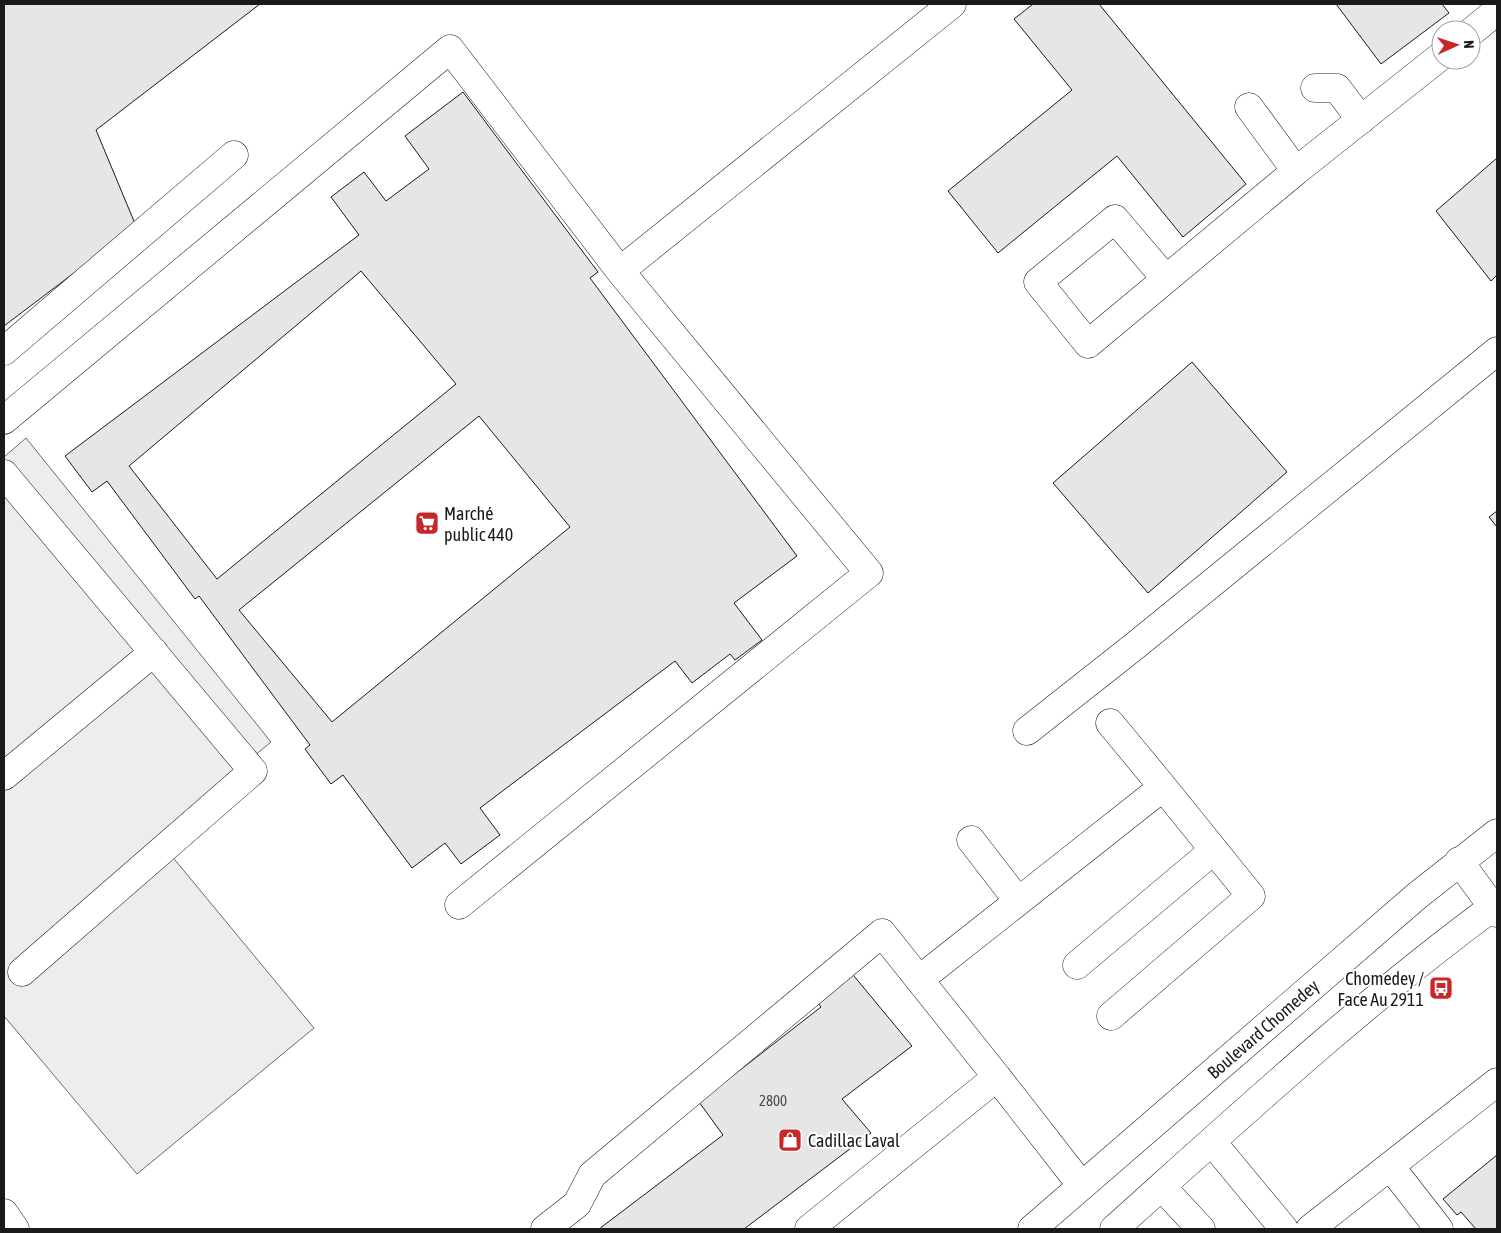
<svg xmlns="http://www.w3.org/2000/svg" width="1501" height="1233" font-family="'Asap Condensed',sans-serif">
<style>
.parking{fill:#ededed;stroke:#6a6a6a}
.building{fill:#e6e6e6;stroke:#1a1a1a;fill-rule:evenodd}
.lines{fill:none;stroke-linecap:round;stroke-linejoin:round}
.minor-casing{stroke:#1a1a1a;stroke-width:29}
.major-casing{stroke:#1a1a1a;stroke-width:29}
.minor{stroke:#fff;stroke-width:28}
.major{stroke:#fff;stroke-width:28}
.labels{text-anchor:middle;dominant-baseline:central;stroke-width:4;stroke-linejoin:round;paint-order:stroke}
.number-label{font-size:15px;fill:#4d4d4d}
.poi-label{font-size:18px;fill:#1a1a1a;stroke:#fff;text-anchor:start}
.street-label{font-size:18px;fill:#1a1a1a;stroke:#fff}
</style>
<rect width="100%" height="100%" fill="#fff"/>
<!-- parking -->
<path class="parking" d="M26,438l245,304 -115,95 158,191 -177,146 -133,-158v-559z"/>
<!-- building -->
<path class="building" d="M4,4h256l-164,126 40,96 -132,100z
M1033,4h66l147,180 -63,53 -66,-81 -119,97 -50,-62 124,-101 -58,-71z
M1336,4h106l7,9 -68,51z
M463,92l135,180 -8,6 207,278 -63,47 28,37 -27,20 -5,-6 -38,29 -17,-22 -195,147 20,27 -39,29 -16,-21 -33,25 -69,-93 -12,9 -26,-35 5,-4 -111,-149 -4,3 -88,-118 -15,11 -27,-36 294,-221 -28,-38 33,-25 22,29 43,-32 -24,-33zM361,271l95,113 -239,195 -88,-113zM479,416l91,111 -238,195 -93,-112z
M1497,158v117l-6,6 -55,-70z
M1192,362l95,110 -139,121 -95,-110z
M1497,511v16l-8,-10z
M849,970l63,76 -70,53 29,34 -127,96h-145l124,-94 -24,-33 122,-95 -7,-9z
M1497,1155v74h-21l-15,-17 -4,3 -14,-16z"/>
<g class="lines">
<!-- minor casing -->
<g class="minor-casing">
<path id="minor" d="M1471,32l26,-21
M1315,88h22l24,32
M1249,107l47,64
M620,271l332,-267
M1165,278l-50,-59 -77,63 50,62 208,-173 145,-115
M4,351l230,-196
M4,420l446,-371 170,222 249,302 -410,332
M4,474l249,297 -231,201
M1110,723l53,64
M1027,731l109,-86 361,-294
M4,776l150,-124
M971,840l47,61
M1459,861l38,52
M1077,965l137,-115
M920,979l243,-192 88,109 -140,120
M1212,1142l72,87
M1390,1166l49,63
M1162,1187l39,42
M545,1229l32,-25 15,-29 290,-242 115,144
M809,1229l188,-152 85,109
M1032,1229l386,-334 79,-62
M1114,1229c125,-112 248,-226 383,-325
M1310,1229l187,-147"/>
</g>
<!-- major casing -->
<g class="major-casing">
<path id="major" d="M4,1213l11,16"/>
</g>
<!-- minor -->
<use href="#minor" class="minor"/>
<!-- major -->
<use href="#major" class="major"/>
</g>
<!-- icons -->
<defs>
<g id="supermarket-square" transform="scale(1.25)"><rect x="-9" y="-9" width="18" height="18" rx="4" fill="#c62828" stroke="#fff"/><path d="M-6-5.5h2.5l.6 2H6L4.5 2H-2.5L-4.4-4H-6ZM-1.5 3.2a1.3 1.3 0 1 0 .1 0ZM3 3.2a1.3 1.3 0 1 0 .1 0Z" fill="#fff"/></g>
<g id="bus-square" transform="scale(1.25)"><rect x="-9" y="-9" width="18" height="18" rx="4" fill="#c62828" stroke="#fff"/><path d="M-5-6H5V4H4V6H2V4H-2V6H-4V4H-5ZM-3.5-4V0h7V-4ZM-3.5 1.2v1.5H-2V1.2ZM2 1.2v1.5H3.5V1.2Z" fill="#fff"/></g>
<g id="shop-square" transform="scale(1.25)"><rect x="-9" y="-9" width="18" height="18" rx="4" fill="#c62828" stroke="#fff"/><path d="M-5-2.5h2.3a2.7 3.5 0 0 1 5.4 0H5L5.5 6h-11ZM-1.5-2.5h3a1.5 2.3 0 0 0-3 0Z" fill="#fff"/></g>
</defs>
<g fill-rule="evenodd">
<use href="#supermarket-square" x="427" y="523"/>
<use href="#bus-square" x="1441" y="988"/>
<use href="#shop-square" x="790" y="1140"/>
</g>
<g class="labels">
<!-- number labels -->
<g class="number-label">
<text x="773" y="1100">2800</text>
</g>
<!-- poi labels -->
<g class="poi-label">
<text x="444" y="513">Marché<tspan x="444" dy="21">public 440</tspan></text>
<text x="1424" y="978" text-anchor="end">Chomedey /<tspan x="1424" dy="21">Face Au 2911</tspan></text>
<text x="808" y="1140">Cadillac Laval</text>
</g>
<!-- street labels -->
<g class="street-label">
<text transform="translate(1263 1029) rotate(-41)">Boulevard Chomedey</text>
</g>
</g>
<!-- border -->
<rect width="1501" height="1233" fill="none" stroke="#1a1a1a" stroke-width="10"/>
<!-- north arrow -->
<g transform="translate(1456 45) rotate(87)"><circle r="24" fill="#ffffff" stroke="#a3a3a3"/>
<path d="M0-4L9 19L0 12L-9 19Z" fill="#c62828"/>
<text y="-8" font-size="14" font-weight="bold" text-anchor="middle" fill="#1a1a1a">N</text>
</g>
</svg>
